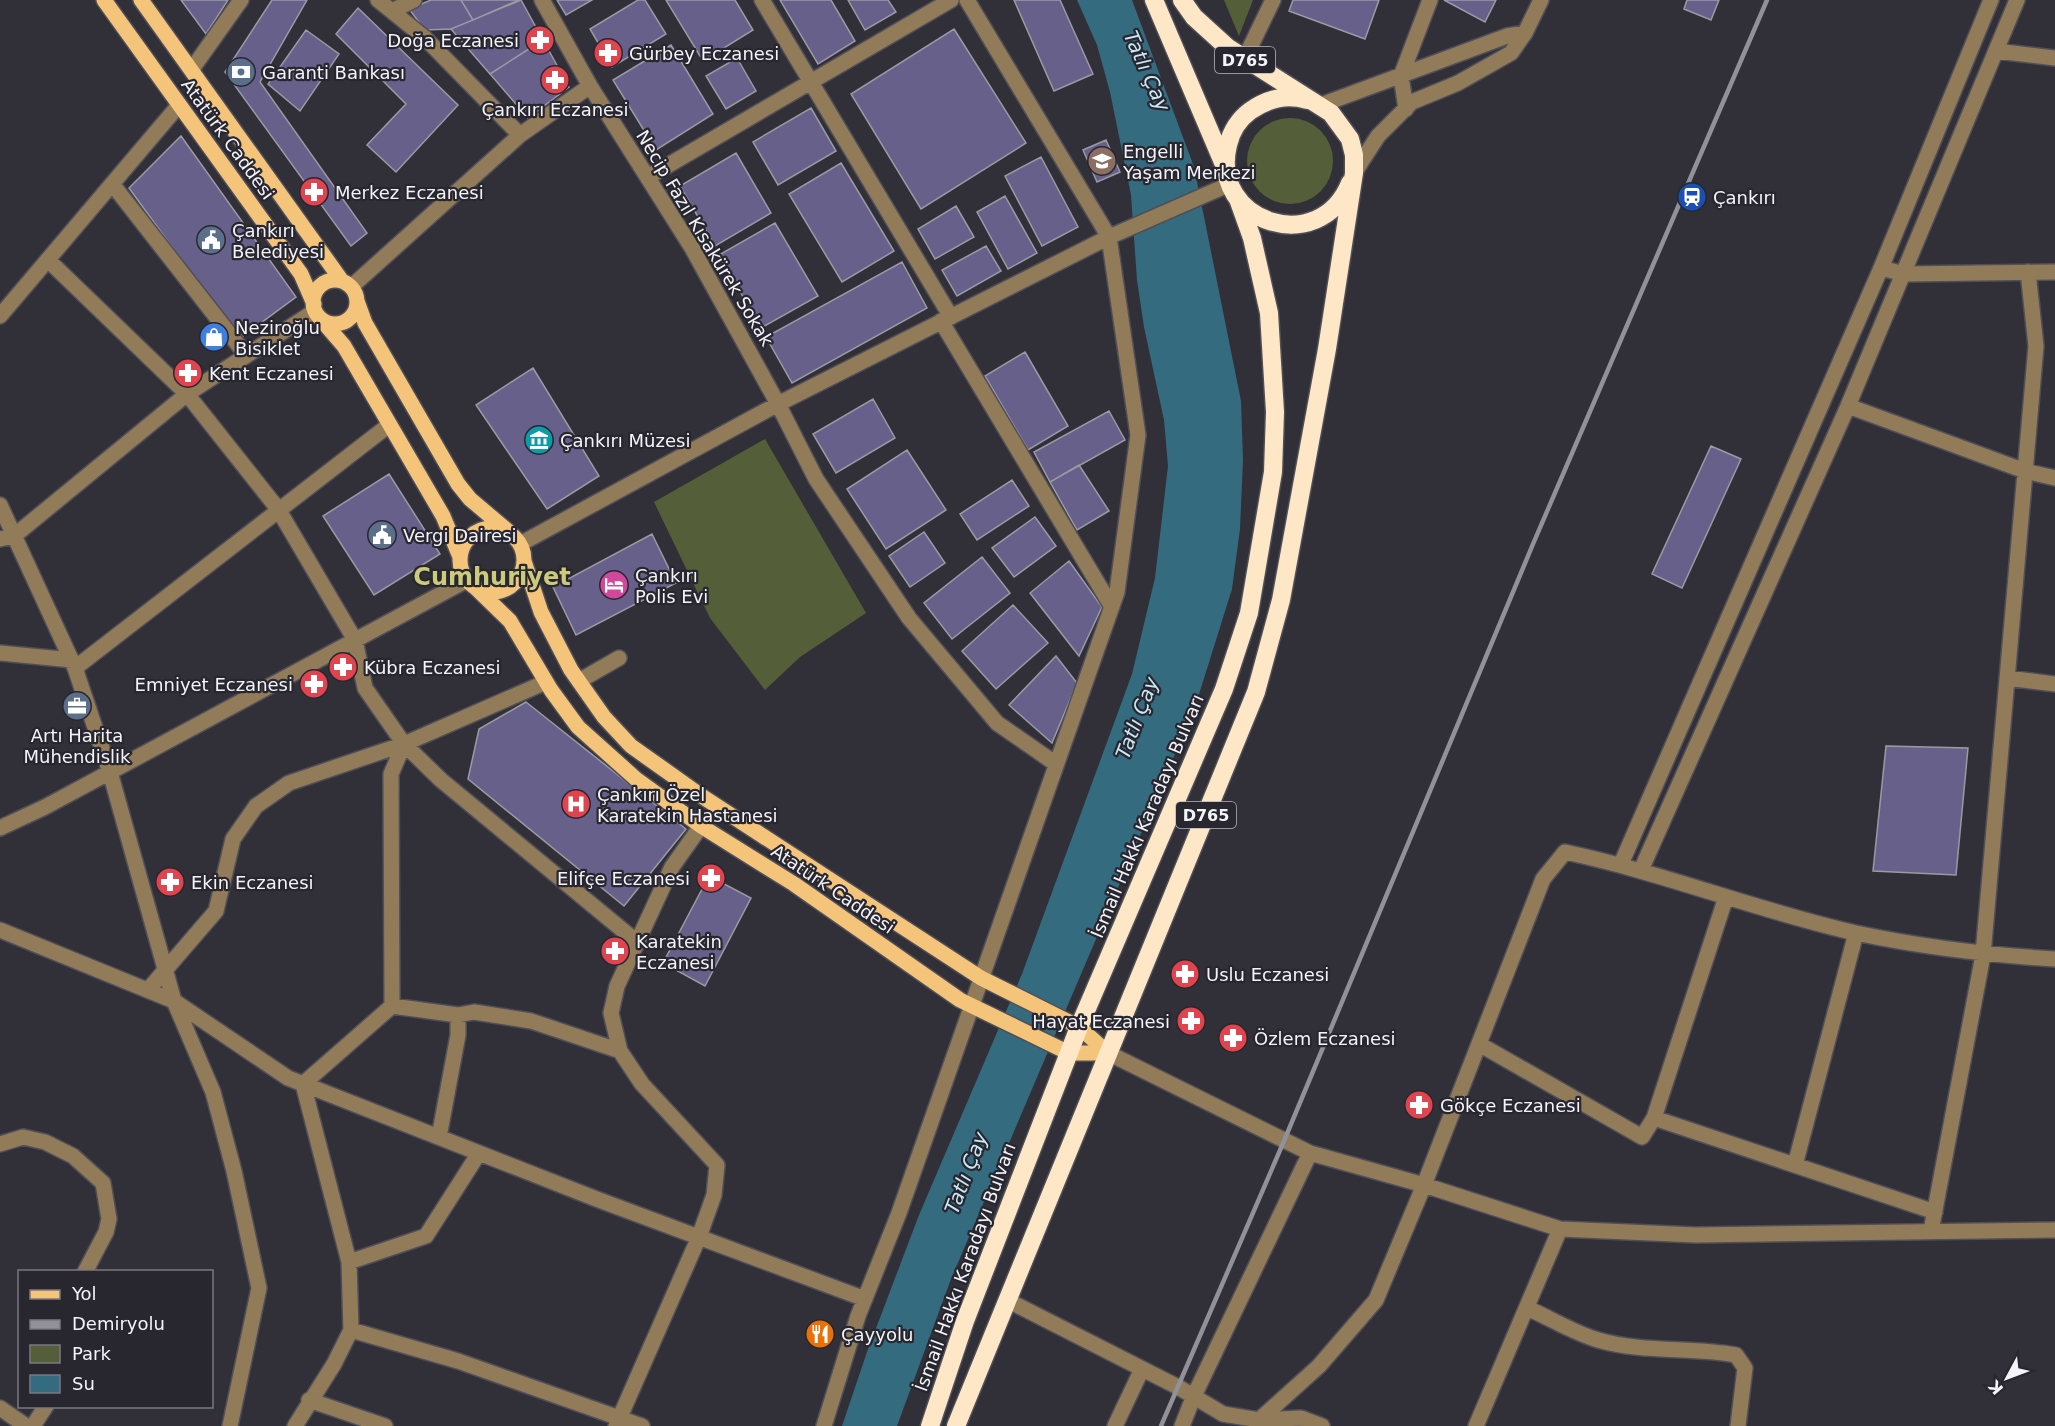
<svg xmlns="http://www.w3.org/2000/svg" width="2055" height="1426" font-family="'DejaVu Sans',sans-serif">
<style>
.green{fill:#545f39}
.water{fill:#346b7f}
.building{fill:#67608a;stroke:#9b9aa4;stroke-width:1.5}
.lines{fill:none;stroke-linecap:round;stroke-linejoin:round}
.minor-casing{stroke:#504f58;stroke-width:18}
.major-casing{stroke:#504f58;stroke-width:18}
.highway-casing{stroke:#504f58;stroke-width:21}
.minor{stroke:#927b59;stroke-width:15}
.major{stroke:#f4c47a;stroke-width:15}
.highway{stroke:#fee7c6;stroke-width:18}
.rail{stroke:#929199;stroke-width:4.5}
.labels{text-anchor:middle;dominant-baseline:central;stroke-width:4.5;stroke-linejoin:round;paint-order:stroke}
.shield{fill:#28262f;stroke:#b7b6bc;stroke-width:1.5}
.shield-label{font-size:16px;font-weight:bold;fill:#f4f3f9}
.poi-label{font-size:18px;fill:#f4f3f9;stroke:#28262f;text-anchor:start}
.street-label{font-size:18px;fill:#f4f3f9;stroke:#28262f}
.water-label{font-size:20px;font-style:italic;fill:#c9e9f6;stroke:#28262f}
.district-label{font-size:24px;font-weight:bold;fill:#ccca7c;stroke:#28262f}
</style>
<rect width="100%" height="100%" fill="#313039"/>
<!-- green -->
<path class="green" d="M1224,0h29l-14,36z
M1247 161a43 43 0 1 1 86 0a43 43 0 1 1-86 0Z
M765,439l101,174 -66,44 -35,33 -55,-72 -56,-116z"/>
<!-- water -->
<path class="water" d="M1077,0h55l62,167 47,234 2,59 -3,69 -8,60 -37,118 -244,572 -54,147h-55l25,-74 52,-137 103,-241 110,-300 23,-96 13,-112 -4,-46 -20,-93 -7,-47 -6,-85 -21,-103 -13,-47z"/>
<!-- building -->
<path class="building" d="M181,0h47l-22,34z
M272,0h35l-47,82 107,151 -16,13 -126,-174z
M431,0h30l12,20 -22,9 -26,1 -16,-21z
M461,0h58l-46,20z
M521,0l22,40 -53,34 -39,-45z
M557,0h35l-26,15z
M638,0h7l21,34 -54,33 -22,-38z
M666,0h69l18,30 -50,31z
M780,0h51l24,41 -37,23z
M848,0h40l8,12 -31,18z
M1014,0h46l33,74 -39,17z
M1293,0h86l-14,39 -76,-28z
M1444,0h52l-11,22z
M1687,0h32l-8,20 -27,-11z
M358,8l100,97 -62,67 -29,-27 39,-41 -70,-70z
M954,29l72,114 -105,66 -70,-115z
M306,30l33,24 -39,57 -32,-27z
M543,40l26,47 -41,31 -38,-44z
M671,45l42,69 -57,36 -43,-70z
M737,58l19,33 -30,18 -20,-33z
M811,108l25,43 -58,34 -25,-43z
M181,136l115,161 -57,42 -110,-151z
M1106,140l14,32 -23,10 -14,-32z
M736,153l35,60 -56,33 -35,-60z
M1041,157l37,70 -36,19 -37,-70z
M841,163l53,88 -52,31 -53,-88z
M1005,196l32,57 -29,16 -31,-57z
M956,206l18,31 -39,22 -17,-30z
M775,223l43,73 -57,32 -42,-73z
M986,246l15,25 -44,25 -15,-26z
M902,262l25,46 -135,75 -26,-46z
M1025,352l43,74 -40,24 -43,-74z
M533,368l66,108 -52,33 -71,-104z
M873,399l22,39 -59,35 -23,-39z
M1109,411l16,29 -75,42 -16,-30z
M1711,446l30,13 -59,129 -30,-14z
M907,450l39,60 -60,39 -39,-60z
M1079,465l30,46 -32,19 -27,-48z
M389,474l51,80 -66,41 -51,-79z
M1012,480l17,26 -52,34 -17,-26z
M1035,517l21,29 -42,31 -22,-29z
M924,532l21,31 -35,24 -21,-31z
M652,534l24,49 -100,52 -23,-48z
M982,557l28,36 -58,46 -28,-36z
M1069,561l33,46 -23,49 -49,-63z
M1013,605l35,38 -52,46 -34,-38z
M1056,656l21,27 -25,60 -43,-38z
M526,702l160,127 -62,77 -156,-127 11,-50z
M1886,746l82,2 -12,127 -83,-4z
M709,876l42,22 -46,88 -42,-23z"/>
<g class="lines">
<!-- minor casing -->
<g class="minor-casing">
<path id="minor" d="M378,0l47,38 95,97
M542,0l48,86 102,162 86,156 38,75 93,139 88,105 59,41
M762,0l189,317
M392,11l22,-11
M1996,51l59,7
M1244,60l29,-60
M192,69l49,-69
M1321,105l186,-69 18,-3
M1406,109l-5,-33 29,-76
M1354,173l24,-37 34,-34 46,-19 53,-30 14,-20 16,-33
M648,177l303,-177
M113,185l133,170
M48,260l139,134 91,115 77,131 10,48 39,56 37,36 196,162
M1881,268l23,6 151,-2
M351,287l169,-152 70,-49
M0,316l179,-211
M941,321l171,286
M1848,406l177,65 30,7
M0,505l75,163 35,104 64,229 39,91 21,79 25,117 -29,138
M0,539l14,-3 173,-142 128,-83
M520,544l258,-140 331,-167 121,-53
M0,653l72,7
M75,668l314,-243
M2007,678l48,6
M579,681l40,-23
M404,744l142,-62
M0,828l45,-21 422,-227
M1621,864l260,-596 110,-268
M1641,870l207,-464 169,-406
M0,930l174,71 114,77 311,122 266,99
M148,990l68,-79 17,-72 23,-33 33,-23 115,-39 -13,30 1,232
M1479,1044l163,93 12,-19 72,-221
M1108,1053l202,100 114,32 136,44 136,6 359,-5
M1654,1118l281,94
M439,1137l19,-102v-20
M0,1144l23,-7 22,5 28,14 30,27 6,36 -3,13 -21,40
M1795,1165l61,-232
M1931,1231l52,-276 53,-609 -8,-74
M349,1262l77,-26 53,-83
M1007,1300l171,87 45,27 36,6 42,-2 21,8
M1527,1308c23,10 47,25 71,32 45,13 93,7 138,15l9,13 -7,58
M351,1330l107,31 184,65
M309,1400l76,26
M0,1408l26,18
M1259,1420l60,-54 57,-66 48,-115 119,-306 22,-27c99,21 193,59 291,81 66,14 132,22 199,26
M33,1426l13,-20
M295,1426l39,-62 17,-34 -2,-68 -46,-178 89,-78 66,9 16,-3 57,9 89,30
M616,1426l83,-189 15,-42 3,-30 -75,-81 -22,-33 -9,-38 6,-27 55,-119 29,-41
M824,1426l34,-110 41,-103 218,-621 21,-157 -29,-198 -142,-237
M1115,1426l27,-57
M1182,1426l11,-28 117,-245
M1476,1426l84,-197"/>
</g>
<!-- major casing -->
<g class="major-casing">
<path id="major" d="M104,0l197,274 13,30
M141,0l201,281
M313 302a22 22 0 1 1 44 0a22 22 0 1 1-44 0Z
M357,301l8,22 93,161 12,15 39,33
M319,317l25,29 99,170 17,41
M460 560a32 32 0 1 1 64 0a32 32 0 1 1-64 0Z
M524,561l17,51 30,58 33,47 27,29 69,49 281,183 98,49 29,26
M475,587l35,34 41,69 27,37 58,52 65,47 93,58 166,116 109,53h39"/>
</g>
<!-- highway casing -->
<g class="highway-casing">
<path id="highway" d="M1154,0l71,167
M1307,100c-20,-6 -40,-1 -57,11 -11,8 -19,21 -22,34 -19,78 92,113 122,38
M930,1426l35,-105 114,-294 145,-338 25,-76 24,-141 2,-60 -6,-99 -17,-75 -14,-39
M956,1426l300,-734 25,-92 46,-251 27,-176v-18l-4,-16 -19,-26 -104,-66 -33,-30 -12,-17"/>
</g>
<!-- minor -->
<use href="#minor" class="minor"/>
<!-- major -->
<use href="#major" class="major"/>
<!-- highway -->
<use href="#highway" class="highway"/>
<!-- rail -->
<path class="rail" d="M1161,1426l123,-285 249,-597 234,-544"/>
</g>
<!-- icons -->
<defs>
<g id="pharmacy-disc" transform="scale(1.5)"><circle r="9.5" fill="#e0444e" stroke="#28262f"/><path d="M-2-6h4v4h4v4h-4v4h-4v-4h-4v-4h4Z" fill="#fff"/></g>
<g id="bank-disc" transform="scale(1.5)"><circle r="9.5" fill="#5c6f8a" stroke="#28262f"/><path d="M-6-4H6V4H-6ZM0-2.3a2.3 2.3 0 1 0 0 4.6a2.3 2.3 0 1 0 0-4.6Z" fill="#fff"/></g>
<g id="school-disc" transform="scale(1.5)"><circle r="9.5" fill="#8d6e63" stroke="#28262f"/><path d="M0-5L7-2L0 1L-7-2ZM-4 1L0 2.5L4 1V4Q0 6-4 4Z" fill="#fff"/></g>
<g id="station-disc" transform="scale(1.5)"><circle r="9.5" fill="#1a4fb4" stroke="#28262f"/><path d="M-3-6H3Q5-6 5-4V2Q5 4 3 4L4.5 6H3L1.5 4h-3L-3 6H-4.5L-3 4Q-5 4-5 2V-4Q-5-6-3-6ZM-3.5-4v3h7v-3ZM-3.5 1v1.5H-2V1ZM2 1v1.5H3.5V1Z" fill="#fff"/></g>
<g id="civic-disc" transform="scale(1.5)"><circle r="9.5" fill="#5c6f8a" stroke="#28262f"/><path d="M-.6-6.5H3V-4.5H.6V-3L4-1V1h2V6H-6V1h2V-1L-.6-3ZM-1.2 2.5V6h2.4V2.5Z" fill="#fff"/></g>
<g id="shop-disc" transform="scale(1.5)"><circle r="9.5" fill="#3f7fe0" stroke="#28262f"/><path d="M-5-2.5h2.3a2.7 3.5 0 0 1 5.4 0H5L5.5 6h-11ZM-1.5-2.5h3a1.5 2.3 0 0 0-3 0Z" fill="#fff"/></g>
<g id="museum-disc" transform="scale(1.5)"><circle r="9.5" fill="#0f9aa8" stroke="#28262f"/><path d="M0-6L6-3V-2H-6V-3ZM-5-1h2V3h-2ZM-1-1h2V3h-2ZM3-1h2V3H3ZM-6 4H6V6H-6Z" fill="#fff"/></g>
<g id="hotel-disc" transform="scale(1.5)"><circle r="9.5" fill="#d1479c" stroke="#28262f"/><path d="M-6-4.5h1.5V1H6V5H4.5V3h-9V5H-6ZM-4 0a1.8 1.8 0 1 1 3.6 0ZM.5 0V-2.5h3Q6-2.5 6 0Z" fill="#fff"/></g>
<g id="office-disc" transform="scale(1.5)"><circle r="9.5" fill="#5c6f8a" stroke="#28262f"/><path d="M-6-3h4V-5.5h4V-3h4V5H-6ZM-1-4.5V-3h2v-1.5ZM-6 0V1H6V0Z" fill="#fff"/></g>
<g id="hospital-disc" transform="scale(1.5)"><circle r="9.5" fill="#e0444e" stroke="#28262f"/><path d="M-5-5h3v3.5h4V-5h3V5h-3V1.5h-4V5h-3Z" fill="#fff"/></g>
<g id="restaurant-disc" transform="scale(1.5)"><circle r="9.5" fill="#e8710a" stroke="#28262f"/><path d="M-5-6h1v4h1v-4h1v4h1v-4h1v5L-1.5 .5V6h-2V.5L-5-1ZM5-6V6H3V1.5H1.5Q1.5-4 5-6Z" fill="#fff"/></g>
</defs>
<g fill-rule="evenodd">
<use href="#pharmacy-disc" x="540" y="40"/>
<use href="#pharmacy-disc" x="608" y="53"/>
<use href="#bank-disc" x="241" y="72"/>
<use href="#pharmacy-disc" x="555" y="80"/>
<use href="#school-disc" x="1102" y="161"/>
<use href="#pharmacy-disc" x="314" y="192"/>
<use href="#station-disc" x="1692" y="197"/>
<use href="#civic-disc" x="211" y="240"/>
<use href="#shop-disc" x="214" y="337"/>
<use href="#pharmacy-disc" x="188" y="373"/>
<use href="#museum-disc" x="539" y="440"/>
<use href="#civic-disc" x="382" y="535"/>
<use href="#hotel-disc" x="614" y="585"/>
<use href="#pharmacy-disc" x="343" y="667"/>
<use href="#pharmacy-disc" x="314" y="684"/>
<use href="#office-disc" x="77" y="706"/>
<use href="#hospital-disc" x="576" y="804"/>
<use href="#pharmacy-disc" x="711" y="878"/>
<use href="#pharmacy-disc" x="170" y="882"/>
<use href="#pharmacy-disc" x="615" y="951"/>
<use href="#pharmacy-disc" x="1185" y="974"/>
<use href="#pharmacy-disc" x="1191" y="1021"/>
<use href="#pharmacy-disc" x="1233" y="1038"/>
<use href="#pharmacy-disc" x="1419" y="1105"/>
<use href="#restaurant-disc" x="820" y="1334"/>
</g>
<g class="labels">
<!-- shield labels -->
<g class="shield">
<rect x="1215" y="47" width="60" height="26" rx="4.5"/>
<rect x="1176" y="802" width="60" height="26" rx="4.5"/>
</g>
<g class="shield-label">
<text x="1245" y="60">D765</text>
<text x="1206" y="815">D765</text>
</g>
<!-- poi labels -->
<g class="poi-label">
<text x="519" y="40" text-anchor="end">Doğa Eczanesi</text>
<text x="629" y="53">Gürbey Eczanesi</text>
<text x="262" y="72">Garanti Bankası</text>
<text x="555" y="109" text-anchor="middle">Çankırı Eczanesi</text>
<text x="1123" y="151">Engelli<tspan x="1123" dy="21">Yaşam Merkezi</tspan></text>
<text x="335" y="192">Merkez Eczanesi</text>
<text x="1713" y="197">Çankırı</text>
<text x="232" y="230">Çankırı<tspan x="232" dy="21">Belediyesi</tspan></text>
<text x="235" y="327">Neziroğlu<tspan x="235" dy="21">Bisiklet</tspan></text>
<text x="209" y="373">Kent Eczanesi</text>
<text x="560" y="440">Çankırı Müzesi</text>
<text x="403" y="535">Vergi Dairesi</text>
<text x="635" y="575">Çankırı<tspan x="635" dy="21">Polis Evi</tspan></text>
<text x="364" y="667">Kübra Eczanesi</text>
<text x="293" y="684" text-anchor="end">Emniyet Eczanesi</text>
<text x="77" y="735" text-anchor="middle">Artı Harita<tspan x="77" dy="21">Mühendislik</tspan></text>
<text x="597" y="794">Çankırı Özel<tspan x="597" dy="21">Karatekin Hastanesi</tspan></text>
<text x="690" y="878" text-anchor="end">Elifçe Eczanesi</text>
<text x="191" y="882">Ekin Eczanesi</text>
<text x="636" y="941">Karatekin<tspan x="636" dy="21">Eczanesi</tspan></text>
<text x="1206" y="974">Uslu Eczanesi</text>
<text x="1170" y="1021" text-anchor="end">Hayat Eczanesi</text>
<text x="1254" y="1038">Özlem Eczanesi</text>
<text x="1440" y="1105">Gökçe Eczanesi</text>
<text x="841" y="1334">Çayyolu</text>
</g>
<!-- street labels -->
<g class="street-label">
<text transform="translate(228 139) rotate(54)">Atatürk Caddesi</text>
<text transform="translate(705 238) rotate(59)">Necip Fazıl Kısakürek Sokak</text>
<text transform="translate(1147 816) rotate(-67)">İsmail Hakkı Karadayı Bulvarı</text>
<text transform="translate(833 889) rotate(34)">Atatürk Caddesi</text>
<text transform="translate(965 1267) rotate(-70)">İsmail Hakkı Karadayı Bulvarı</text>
</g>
<!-- water labels -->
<g class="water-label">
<text transform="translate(1147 71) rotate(66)">Tatlı Çay</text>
<text transform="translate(1137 718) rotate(-69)">Tatlı Çay</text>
<text transform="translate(966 1173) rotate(-69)">Tatlı Çay</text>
</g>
<!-- district labels -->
<g class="district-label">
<text x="492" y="577">Cumhuriyet</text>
</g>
</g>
<!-- legend -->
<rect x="18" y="1270" width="195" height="138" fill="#28262f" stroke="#7a7880" stroke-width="1.5"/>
<rect x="30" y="1290" width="30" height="9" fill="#f4c47a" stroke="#7a7880" stroke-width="1.5"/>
<text x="72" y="1300" font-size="18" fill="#f4f3f9">Yol</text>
<rect x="30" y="1320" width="30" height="9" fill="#929199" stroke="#7a7880" stroke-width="1.5"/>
<text x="72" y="1330" font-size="18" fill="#f4f3f9">Demiryolu</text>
<rect x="30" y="1345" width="30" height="18" fill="#545f39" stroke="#7a7880" stroke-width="1.5"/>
<text x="72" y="1360" font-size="18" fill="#f4f3f9">Park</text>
<rect x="30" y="1375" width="30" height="18" fill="#346b7f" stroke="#7a7880" stroke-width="1.5"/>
<text x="72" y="1390" font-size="18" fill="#f4f3f9">Su</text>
<!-- north arrow -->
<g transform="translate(2007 1378) rotate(229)" stroke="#28262f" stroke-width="4.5" paint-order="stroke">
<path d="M0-4.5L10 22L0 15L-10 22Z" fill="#f4f3f9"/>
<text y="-9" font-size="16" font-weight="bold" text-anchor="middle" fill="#f4f3f9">K</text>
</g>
</svg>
